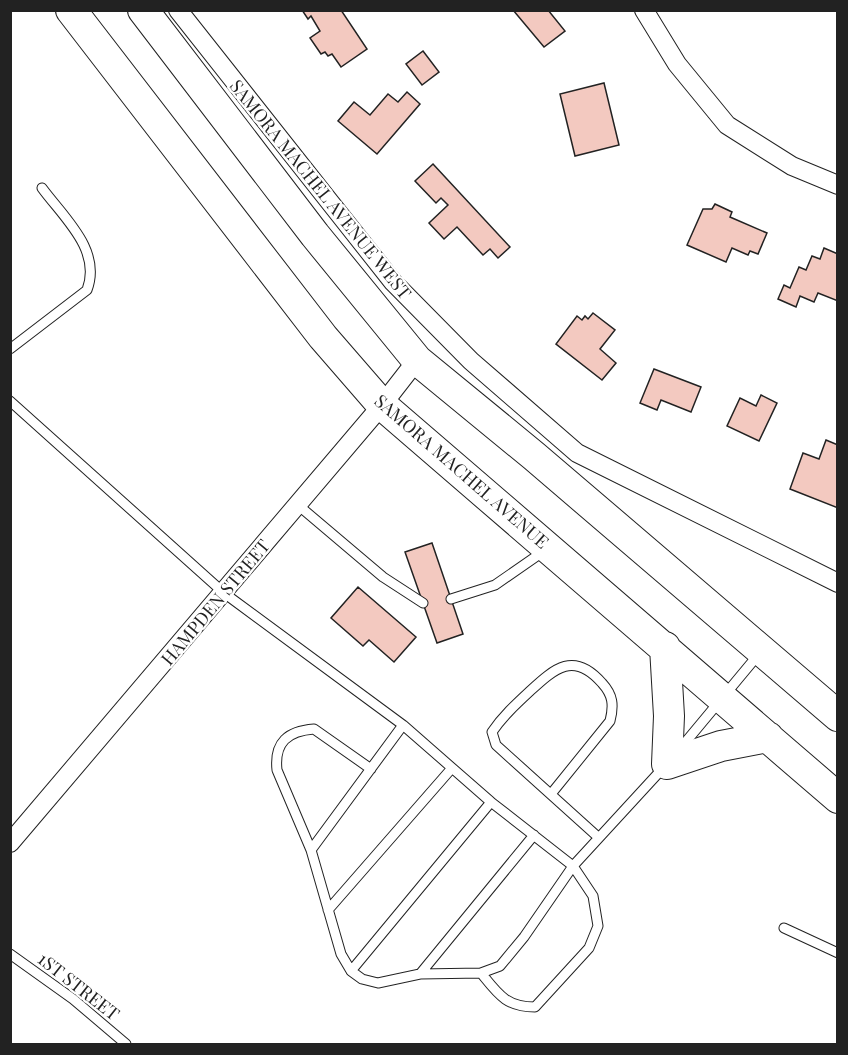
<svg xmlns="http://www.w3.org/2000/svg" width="848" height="1055" font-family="'Playfair Display',serif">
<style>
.building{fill:#f3c9c0;stroke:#222;stroke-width:1.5}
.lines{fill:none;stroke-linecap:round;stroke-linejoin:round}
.service-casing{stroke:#222;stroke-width:11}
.minor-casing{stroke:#222;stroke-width:20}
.trunk-casing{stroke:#222;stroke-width:32}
.service{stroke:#fff;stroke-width:9}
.minor{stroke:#fff;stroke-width:18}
.trunk{stroke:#fff;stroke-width:30}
.labels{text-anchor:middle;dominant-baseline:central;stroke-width:4.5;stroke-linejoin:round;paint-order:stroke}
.street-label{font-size:18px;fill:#222;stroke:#fff}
</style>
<rect width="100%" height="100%" fill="#fff"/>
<!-- building -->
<path class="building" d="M302,10h39l26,39 -26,18 -9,-13 -4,2 -3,-4 -4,2 -11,-16 10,-7 -9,-15 -3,3z
M513,10h35l17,21 -21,16z
M423,51l16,21 -17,13 -16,-21z
M604,83l15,62 -44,11 -15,-62z
M407,92l13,12 -43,50 -39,-33 16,-19 16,13 18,-21 10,8z
M433,164l77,83 -12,11 -8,-9 -7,6 -26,-28 -13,12 -15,-16 19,-18 -7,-7 -5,5 -21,-22z
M715,204l17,8 -2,5 37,16 -9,21 -8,-3 -2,4 -16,-7 -6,14 -39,-17 16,-36h9z
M824,248l14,6v47l-20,-8 -4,9 -14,-6 -4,11 -18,-8 6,-14 6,3 9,-21 7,3 6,-14 8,3z
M593,313l22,17 -15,19 16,14 -14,17 -46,-36 21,-28 5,4 3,-4 3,3z
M654,369l47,18 -10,25 -30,-12 -4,10 -17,-7z
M761,395l16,8 -18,38 -32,-15 13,-28 16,8z
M826,440l12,5v63l-48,-19 13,-36 16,6z
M432,543l31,91 -26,9 -32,-91z
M358,587l58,50 -22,25 -25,-22 -6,6 -32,-28z"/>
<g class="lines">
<!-- service casing -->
<g class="service-casing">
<path id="service" d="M10,349l77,-59c15,-40 -23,-72 -45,-102
M10,401l214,192 179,132 88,77 82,64 91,-99
M298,505l85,72 40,26
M451,599l44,-14 49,-34
M403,725l-92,125 30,104 10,17 11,8 16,4 42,-9 61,-1 19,-7 24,-29 49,-71 20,30 5,30 -9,22 -54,59c-29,0 -37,-13 -54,-34
M679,750l79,-95
M551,794l59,-73c4,-16 3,-26 -8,-38 -28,-32 -47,-15 -72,8 -14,13 -27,25 -38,41l4,13 102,92
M311,850l-34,-80c-3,-28 11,-39 37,-41l57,40
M328,910l124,-142
M784,928l54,25
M10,954l63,45 53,45
M351,971l140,-169
M420,974l114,-139"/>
</g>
<!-- minor casing -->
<g class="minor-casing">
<path id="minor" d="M178,10l215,272 78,79 106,92 261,130
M644,10l33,54 50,61 65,41 46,19
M10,843l372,-438 35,-45"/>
</g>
<!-- trunk casing -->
<g class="trunk-casing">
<path id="trunk" d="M71,10l252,327 59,68 456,393
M143,10l172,225 102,125 117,96 304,260
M665,647l4,69 -2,48 54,-18 47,-9"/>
</g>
<!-- service -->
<use href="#service" class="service"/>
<!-- minor -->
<use href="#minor" class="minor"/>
<!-- trunk -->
<use href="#trunk" class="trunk"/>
</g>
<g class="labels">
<!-- street labels -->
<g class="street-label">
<text transform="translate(321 189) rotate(51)">SAMORA MACHEL AVENUE WEST</text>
<text transform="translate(462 471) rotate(41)">SAMORA MACHEL AVENUE</text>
<text transform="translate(215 602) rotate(-50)">HAMPDEN STREET</text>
<text transform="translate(79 986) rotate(38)">1ST STREET</text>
</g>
</g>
<!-- border -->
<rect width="848" height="1055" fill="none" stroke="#222222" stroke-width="24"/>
</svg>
